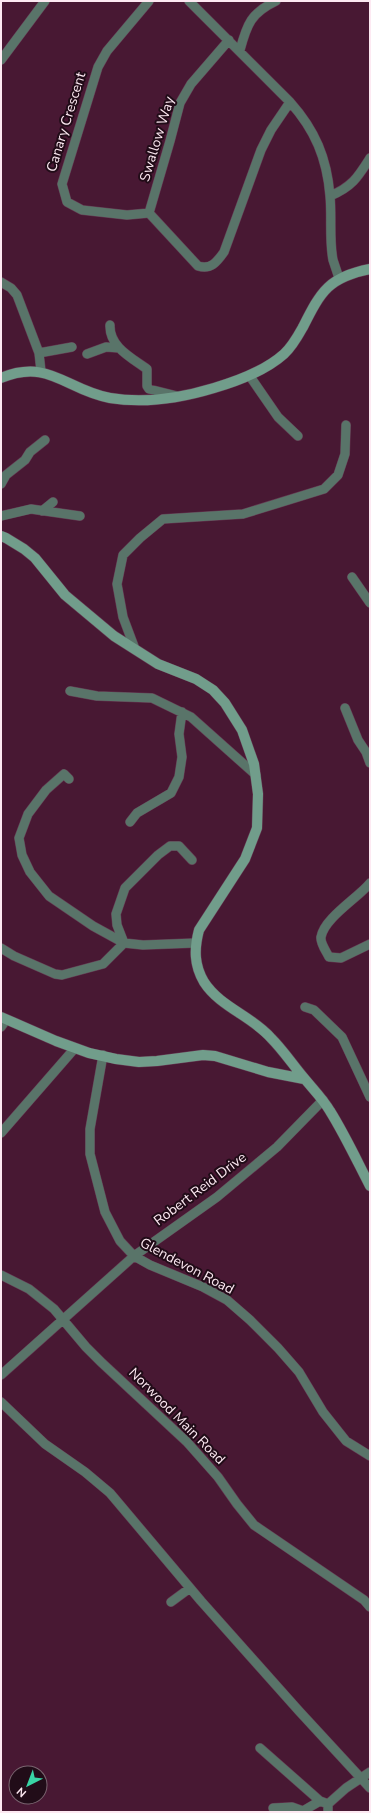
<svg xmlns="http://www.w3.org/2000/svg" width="371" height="1813" font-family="'Nunito Sans',sans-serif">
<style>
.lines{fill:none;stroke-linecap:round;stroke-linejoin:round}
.street-casing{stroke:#653952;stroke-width:10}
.secondary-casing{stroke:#653952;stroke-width:11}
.street{stroke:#597469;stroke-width:9}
.secondary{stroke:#719d8b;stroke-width:10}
.labels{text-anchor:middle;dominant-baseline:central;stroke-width:4;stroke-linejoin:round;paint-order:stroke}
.street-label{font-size:14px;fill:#fde9f2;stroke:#210c18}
</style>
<rect width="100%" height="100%" fill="#481833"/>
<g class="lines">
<!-- street casing -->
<g class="street-casing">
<path id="street" d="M149,1l-42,50 -9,16 -36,117 5,18 15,8 45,5 22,-2 49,53c13,4 19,-4 26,-14l37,-102 10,-20 19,-28
M189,1l101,101c25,28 37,56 40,94 2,21 -1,44 3,64 2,6 4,12 6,18
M240,50c7,-26 11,-37 36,-49
M1,60l44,-59
M330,196c22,-9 28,-19 40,-38
M149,213l21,-72 10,-38 11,-19 38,-44
M1,282l10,6 6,7 22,58 2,18
M110,325c-1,22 22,33 37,44v17l2,3 28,7
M39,353l33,-6
M87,354l19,-7 13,1
M249,375l29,42 20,19
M1,484l5,-9 19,-15 5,-8 15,-12
M42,511l11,-9
M1,516l30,-7 49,7
M352,577l18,26
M135,649l-12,-32 -6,-33 6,-29 17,-17 23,-19 80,-5 81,-25 14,-14 7,-21 1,-29
M70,691l27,5 55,2 39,19 65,58
M345,708l13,32 8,12 4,11
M69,779l-5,-5 -18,16 -18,24 -9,24 3,17 8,17 19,24 44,30 31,17 -7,-18 -1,-11 9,-26 33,-33 12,-9h9l13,14
M130,822l7,-9 34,-20 8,-16 3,-20 -3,-23 3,-22
M370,883c-11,14 -46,35 -49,54 -1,6 5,14 8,20l12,1 29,-14
M1,948l13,8 41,18 7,1 41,-11 21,-21 19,2 52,-2
M305,1007l9,3 28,27 28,60
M1,1027l5,-7
M103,1055l-13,74v25l15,58 15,29 14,15 16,9 53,22 24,13 23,20 28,28 21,24 24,40 23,29 24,15
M1,1133l74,-85
M1,1275l28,14 25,20 32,38 15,15 86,80 31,35 19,27 17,21 110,75 6,7
M1,1375l133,-119 83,-59 60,-50 46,-47
M1,1402l44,42 40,28 25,21 91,108 98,110 71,77
M171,1602l19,-14
M260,1748l60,53 8,3
M273,1808l19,-1 11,4 17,-10
M328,1812v-8l18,-16 24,-16"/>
</g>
<!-- secondary casing -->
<g class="secondary-casing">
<path id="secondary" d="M1,378c48,-20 65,12 109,20 35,6 71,0 104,-10 24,-7 51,-17 70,-34 8,-7 14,-18 19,-27 18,-36 26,-50 67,-58
M1,536l5,2 18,11 11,9 30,37 49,41 44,28 38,15 17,11 12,13 17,27 12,34 4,30 -1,34 -12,31 -46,71c-5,19 -5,35 5,52 16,25 48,34 67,56 12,12 22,27 33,40 9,11 19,21 26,33 15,24 27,50 40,75
M1,1017l55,24 33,12 27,6 23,3 18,-1 46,-6 12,1 53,16 36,7"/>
</g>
<!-- street -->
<use href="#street" class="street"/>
<!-- secondary -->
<use href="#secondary" class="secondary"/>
</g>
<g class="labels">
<!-- street labels -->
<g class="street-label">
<text transform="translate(66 122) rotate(-73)">Canary Crescent</text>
<text transform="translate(157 139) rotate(-73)">Swallow Way</text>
<text transform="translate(200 1189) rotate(-37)">Robert Reid Drive</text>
<text transform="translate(187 1266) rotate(28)">Glendevon Road</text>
<text transform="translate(177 1416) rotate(45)">Norwood Main Road</text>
</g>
</g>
<!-- border -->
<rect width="371" height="1813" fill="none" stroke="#fde9f2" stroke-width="4"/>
<!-- north arrow -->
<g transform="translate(28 1785) rotate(222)"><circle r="19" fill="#210c18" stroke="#79646f"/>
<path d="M0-3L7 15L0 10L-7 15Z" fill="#39d4a5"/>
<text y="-6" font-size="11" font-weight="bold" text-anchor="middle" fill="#fde9f2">N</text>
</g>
</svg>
